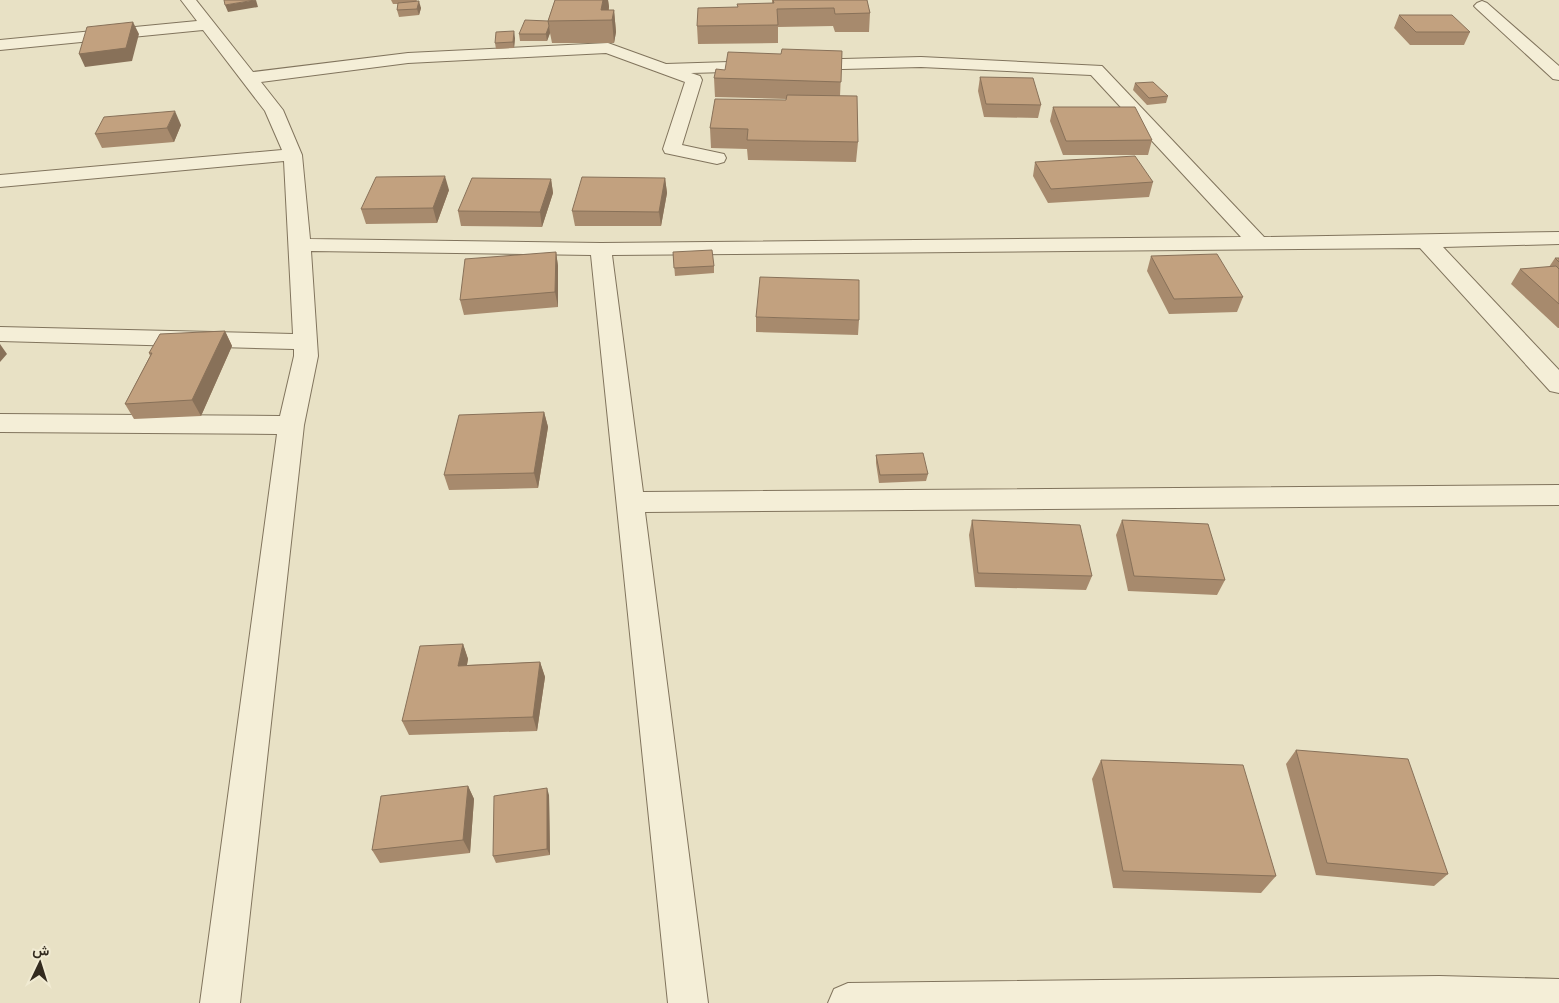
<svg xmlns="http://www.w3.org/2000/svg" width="1559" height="1003" font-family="Merriweather,Vazirmatn,serif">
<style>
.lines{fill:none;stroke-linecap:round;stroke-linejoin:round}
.minor-casing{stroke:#81745d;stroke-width:2}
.minor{fill:#f4eed7;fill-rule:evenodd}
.wall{fill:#a78a6d}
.shaded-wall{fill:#887159}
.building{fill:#c2a17f;stroke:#887159}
</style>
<rect width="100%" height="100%" fill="#e8e1c5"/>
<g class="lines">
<!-- minor casing -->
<g class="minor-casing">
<path id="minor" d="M181,0h15l57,72 155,-19 200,-10 58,21 95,-3 6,1 2,4 -2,4 -6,1 -70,2 9,3 2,4 -20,65 42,9 2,4 -2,4 -7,2 -52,-11 -2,-4 22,-67 -79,-29 -198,10 -147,19 22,28 19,45 8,84 291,4 640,-6 -150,-162 -170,-8 -117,3 -6,-1 -2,-4 2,-4 6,-1 117,-3 181,9 162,171 295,-5v12l-116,3 116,123v23l-9,-2 -130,-143 -808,7 31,237 916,-7v20l-914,7 63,491h-40l-77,-748 -280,-4 7,105 -14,69 -64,578h-40l77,-569 -277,-2v-18l280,2 14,-60v-7l-294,-8v-14l293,7 -9,-173 -284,26v-12l282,-25 -17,-39 -62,-81 -203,20v-10l197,-19z
M1482,1l5,2 72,63v14l-6,-1 -76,-70 -3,-3 3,-3z
M1439,976l120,3v24h-731l6,-14 14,-6z"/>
</g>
<!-- minor -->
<use href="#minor" class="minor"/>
</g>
<!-- wall -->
<path class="wall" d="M391,0h26l-1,2 5,6 -2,7 -20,2 -2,-7 1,-6h-5z
M555,0h53l1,7v3h5l2,22 -2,11h-62l-2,-10 -3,8h-27l-1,-7 29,-13z
M772,0h95l3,13 -1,19h-34l-2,-6 -55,1v16l-80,1 -1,-18 41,-19 34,-4z
M1399,15l71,17 -6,13h-54l-16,-17z
M515,38l-1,10 -18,1 -1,-6z
M842,51l-2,45 18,46 -2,20 -108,-2 -1,-11 -36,-1 -1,-20 76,-28 1,-1 -72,-2 -1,-19 11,-8 56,-16z
M980,77l61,28 -3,13 -54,-1 -6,-26z
M1135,83l33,13 -2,7 -19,2 -14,-15z
M1053,107l99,33 -4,15h-85l-13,-34z
M181,125l-7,17 -72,6 -7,-14z
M1035,162l118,20 -4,15 -101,6 -15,-27z
M665,178l2,15 -6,33h-86l-3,-15z
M551,179l2,14 -11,34 -81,-1 -3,-15z
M449,190l-12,33 -71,1 -5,-15z
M556,252l2,14v41l-94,8 -4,-15z
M673,252l41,14v7l-39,3z
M1151,256l92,41 -6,15 -68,2 -22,-43z
M1555,258h4v70h-1l-47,-44 9,-15 29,-2z
M756,317l103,3 -1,15 -102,-3z
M225,331l7,15 -31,70 -67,3 -9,-15 25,-48 -1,-3z
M544,412l4,15 -10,61 -89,2 -5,-15z
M876,455l52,19 -2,7 -47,2 -3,-20z
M972,520l120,56 -6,14 -111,-3 -6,-52z
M1122,520l103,60 -8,15 -89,-4 -12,-56z
M463,644l5,15 -1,6 73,-3 5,15 -8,54 -128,4 -7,-14z
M1296,750l152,124 -14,12 -118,-11 -30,-111z
M1101,760l175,116 -15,17 -148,-5 -21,-109z
M468,786l6,13 -4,54 -90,10 -8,-13z
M549,795l1,60 -54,8 -3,-7z"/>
<!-- shaded-wall -->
<path class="shaded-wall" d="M256,0l2,7 -30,5 -3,-7z
M603,0h5l1,7 -3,13 -5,-10z
M419,1l2,7 -2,7 -2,-6z
M614,10l2,22 -2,11 -2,-23z
M133,22l6,12 -7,27 -47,6 -6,-13z
M549,26l1,7 -3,8 -1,-7z
M514,31l1,7 -1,10 -1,-6z
M175,111l6,14 -7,17 -7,-14z
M445,176l4,14 -12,33 -4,-15z
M665,178l2,15 -6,33 -2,-14z
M551,179l2,14 -11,34 -2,-15z
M556,252l2,14v41l-3,-15z
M225,331l7,15 -31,70 -9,-16z
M0,344l7,10 -7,8z
M544,412l4,15 -10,61 -4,-15z
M463,644l5,15 -4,21 -6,-14z
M540,662l5,15 -8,54 -4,-14z
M468,786l6,13 -4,54 -7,-13z
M547,788l2,7 1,60 -3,-6z"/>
<!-- building -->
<path class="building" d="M224,0h31l-30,5z
M555,0h48l-2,10h13l-2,10 -64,1z
M773,0h94l3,13 -35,1 -1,-6 -57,1 1,16 -81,1 1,-18 40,-1 -1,-3 37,-1z
M419,1l-2,8 -20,1 1,-7z
M1399,15h53l18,17h-54z
M525,20l23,1 1,5 -3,8h-27z
M133,22l-7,26 -47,6 8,-27z
M514,31l-1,11 -18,1 1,-11z
M782,49l60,2 -1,31 -127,-4 2,-9 9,1 3,-18 53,2z
M980,77l53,1 8,27 -55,-1z
M1153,82l15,14 -19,2 -14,-15z
M787,95l70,1 1,46 -111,-2 1,-11 -38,-1 5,-29 71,1z
M1053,107h82l17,33 -86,1z
M175,111l-8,17 -72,6 9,-17z
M1135,156l18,26 -102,7 -16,-27z
M445,176l-12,32 -72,1 15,-32z
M582,177l83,1 -6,34 -87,-1z
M472,178l79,1 -11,33 -82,-1z
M712,250l2,16 -40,2 -1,-16z
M556,252l-1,40 -95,8 5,-41z
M1217,254l26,43 -69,2 -23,-43z
M1555,258h4v4z
M1556,266l3,3v35l-39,-35z
M760,277l99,3v40l-103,-3z
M225,331l-33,69 -67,4 27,-51h-3l11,-19z
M544,412l-10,61 -90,2 15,-60z
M923,453l5,21 -48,1 -4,-20z
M972,520l108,5 12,51 -114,-3z
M1122,520l86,4 17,56 -91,-4z
M463,644l-5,22 82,-4 -7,55 -131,4 18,-75z
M1296,750l112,9 40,115 -121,-11z
M1101,760l142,5 33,111 -153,-5z
M468,786l-5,54 -91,10 9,-54z
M547,788v61l-54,7 1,-60z"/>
<!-- north arrow -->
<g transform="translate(40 963) rotate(4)" stroke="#f1ebd3" stroke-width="4" paint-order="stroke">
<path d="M0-4L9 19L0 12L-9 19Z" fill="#332b1f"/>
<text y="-8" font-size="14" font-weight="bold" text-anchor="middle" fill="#332b1f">ش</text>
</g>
</svg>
